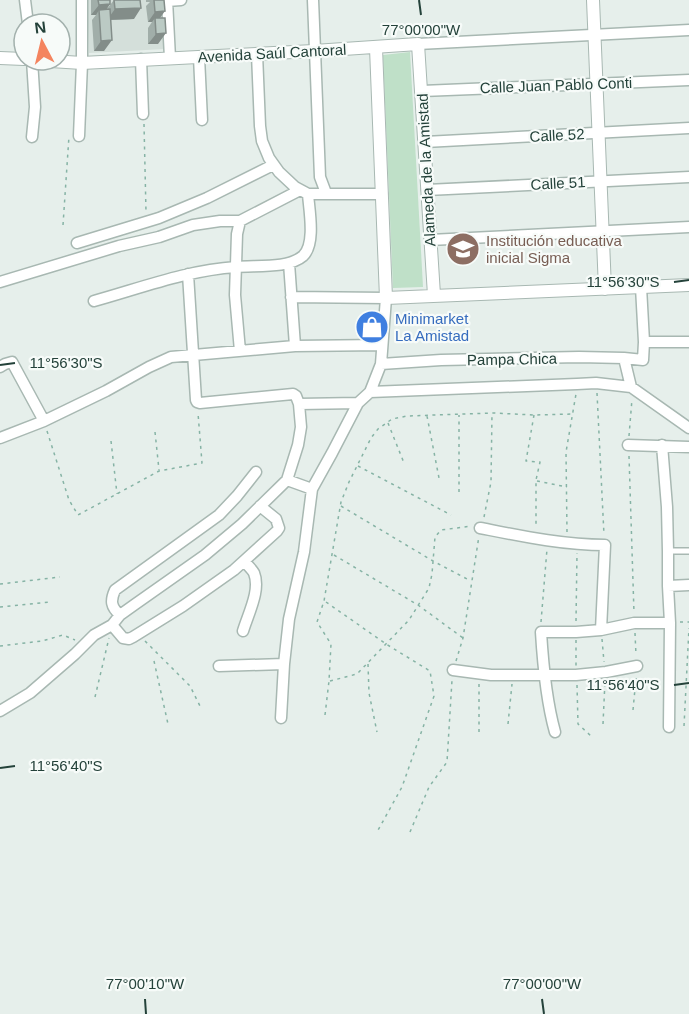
<svg xmlns="http://www.w3.org/2000/svg" width="689" height="1014" font-family="Arial,sans-serif">
<style>
.built{fill:#d4dfda}
.green{fill:#bfe0c8}
.lines{fill:none;stroke-linecap:round;stroke-linejoin:round}
.service-casing{stroke:#a8b8b2;stroke-width:8}
.minor-casing{stroke:#a8b8b2;stroke-width:13}
.tertiary-casing{stroke:#a8b8b2;stroke-width:14}
.path{stroke:#86b3a5;stroke-width:1.5;stroke-dasharray:3 4.5;stroke-linecap:butt}
.service{stroke:#fff;stroke-width:5}
.minor{stroke:#fff;stroke-width:10}
.tertiary{stroke:#fff;stroke-width:12}
.wall{fill:#a1aea9}
.shaded-wall{fill:#838d89}
.building{fill:#bbcac4;stroke:#838d89;stroke-width:1.5}
.ticks{fill:none;stroke:#24423a;stroke-width:2}
.labels{text-anchor:middle;dominant-baseline:central;stroke-width:4.5;stroke-linejoin:round;paint-order:stroke}
.street-label{font-size:15px;fill:#24423a;stroke:#f7fbf9}
.education-label{font-size:15px;fill:#785e54;stroke:#f7fbf9;text-anchor:start}
.shop-label{font-size:15px;fill:#366cbe;stroke:#f7fbf9;text-anchor:start}
.ticks-label{font-size:15px;text-anchor:middle;fill:#24423a;stroke:#f7fbf9;stroke-width:4.5;stroke-linejoin:round;paint-order:stroke}
</style>
<rect width="100%" height="100%" fill="#e6efeb"/>
<!-- built -->
<path class="built" d="M87,0h76l2,49 -76,4z"/>
<!-- green -->
<path class="green" d="M410,52l13,235 -30,1 -10,-233z"/>
<g class="lines">
<!-- service casing -->
<g class="service-casing">
<path id="service" d="M668,551h21"/>
</g>
<!-- minor casing -->
<g class="minor-casing">
<path id="minor" d="M25,0l3,24
M167,0l3,58
M313,0l7,177 6,16
M167,1l14,-1
M418,44l271,-14
M257,54l3,72 2,15 7,17 10,14 16,15 13,7h74
M199,57l3,63
M141,59l2,55
M32,60l3,47 -3,30
M422,91l267,-11
M79,136l3,-73v-63
M425,142l264,-14
M427,190l262,-13
M240,221l-3,13 -2,61 5,56
M430,240l259,-13
M77,243l82,-25 48,-20 66,-33
M289,263l6,83
M0,282l119,-36 40,-9 34,-12 27,-4h20l60,-31
M94,301c47,-13 94,-31 142,-34 19,-2 52,2 67,-11 13,-12 6,-47 5,-62
M644,342h45
M624,358l7,29
M381,364l60,-4 138,-3 45,1 19,2 1,-18 -3,-55
M0,367l5,-3 7,-2 32,59
M370,392l207,-8 19,-1 35,4 58,41
M299,404l59,-1
M0,438l44,-17 62,-30 43,-24 22,-10 124,-11 87,-1
M628,445l61,2
M662,445l5,62 1,44v35l2,37 -1,104
M287,480l25,9
M480,528c41,8 83,17 125,17l-4,85
M668,586l21,-1
M120,615c-9,-8 -10,-14 -5,-25l104,-75 18,-19 19,-24
M112,625l11,13 6,1 4,-2 50,-31 51,-36 43,-39 2,-3 -3,-9 -16,-13
M243,631c5,-17 18,-41 11,-58 -2,-4 -7,-8 -10,-12
M219,666l65,-2
M453,670l38,5h85l30,-3 31,-6
M0,711l30,-18 45,-39 19,-19 18,-10 8,-10 14,-10 71,-50 37,-31 45,-44 11,-35 3,-18 -2,-23 -3,-8 -3,-2 -93,9 -3,-1 -1,-2 -8,-126
M281,718l3,-54 5,-45 15,-67 8,-63 20,-36 26,-50 12,-11 11,-28 5,-66 -95,-1
M555,732c-9,-32 -12,-67 -14,-100h35l25,-2 33,-7h36"/>
</g>
<!-- tertiary casing -->
<g class="tertiary-casing">
<path id="tertiary" d="M593,0l12,289
M376,48l10,250 303,-13
M0,58l24,1
M35,60l47,3 232,-12 104,-7 16,251"/>
</g>
<!-- path -->
<path class="path" d="M144,124l2,88
M63,225l6,-89
M597,393l7,142
M534,415l-8,46 14,1 -4,18v48
M427,416l12,62
M388,423l16,40
M47,431l22,69 9,15 81,-44 43,-8 -4,-50
M155,432l4,38
M629,436l3,-37
M111,441l6,53
M629,456l5,157
M358,466l93,49
M537,481l30,6
M459,492v-77
M341,506l92,55 36,19
M484,517l7,-35 1,-69
M567,532l-1,-80 10,-58
M334,555l84,50 45,33
M0,584l60,-7
M326,602l60,42 44,27 4,25 -32,91 -25,45
M0,607l51,-5
M576,621l1,-68
M541,622l6,-73
M680,622h9
M635,633l1,22
M602,639l2,23
M576,640v26
M145,641l45,45 10,20
M0,646l42,-5 21,-6 12,5
M154,661l14,63
M456,661l7,-23 16,-102
M368,664l1,29 8,39
M330,681l27,-7 52,-54 20,-32 3,-14 3,-37 6,-7 31,-4
M479,684v51
M577,685l1,39 13,12
M95,697l14,-59
M633,710l3,-32
M325,715l4,-34 2,-37 -14,-22 7,-21 17,-99 8,-20 22,-44 7,-9 14,-10 15,-3 87,-3 40,2 39,-1
M508,724l4,-40
M603,724l2,-43
M684,726l5,-98
M410,832l19,-45 18,-25 5,-82"/>
<!-- service -->
<use href="#service" class="service"/>
<!-- minor -->
<use href="#minor" class="minor"/>
<!-- tertiary -->
<use href="#tertiary" class="tertiary"/>
</g>
<!-- wall -->
<path class="wall" d="M91,0h19l-4,10 8,-10 20,19 -24,1 -6,31h-10l-2,-31 4,-5h-5z
M146,0h18l-4,18 -2,26h-10v-16l4,-6h-4l-2,-16 4,-4h-4z"/>
<!-- shaded-wall -->
<path class="shaded-wall" d="M110,4l-7,11 -4,-5 -3,5h-5l8,-10z
M141,8l-7,11 -27,1 8,-11z
M165,11l-8,11 -2,-4 -3,4h-4l7,-10z
M166,33l-8,11h-10l8,-10z
M112,40l-8,11h-10l7,-10z"/>
<!-- building -->
<path class="building" d="M98,0h12v4l-11,1z
M114,0h26l1,8 -26,1z
M154,0h10l1,11 -10,1z
M110,9l2,31 -11,1 -2,-31z
M155,18h10l1,15 -10,1z"/>
<!-- ticks -->
<path class="ticks" d="M419,0l2,15M674,282l15,-2M0,365l15,-2M674,685l15,-2M0,768l15,-2M145,999l1,15M542,999l2,15"/>
<!-- icons -->
<defs>
<g id="school-disc" transform="scale(1.725)"><circle r="9.5" fill="#8d6e63" stroke="#f7fbf9"/><path d="M0-5L7-2L0 1L-7-2ZM-4 1L0 2.5L4 1V4Q0 6-4 4Z" fill="#fff"/></g>
<g id="shop-disc" transform="scale(1.725)"><circle r="9.5" fill="#3f7fe0" stroke="#f7fbf9"/><path d="M-5-2.5h2.3a2.7 3.5 0 0 1 5.4 0H5L5.5 6h-11ZM-1.5-2.5h3a1.5 2.3 0 0 0-3 0Z" fill="#fff"/></g>
</defs>
<g fill-rule="evenodd">
<use href="#school-disc" x="463" y="249"/>
<use href="#shop-disc" x="372" y="327"/>
</g>
<g class="labels">
<!-- street labels -->
<g class="street-label">
<text transform="translate(272 53) rotate(-3)">Avenida Saúl Cantoral</text>
<text transform="translate(556 85) rotate(-2)">Calle Juan Pablo Conti</text>
<text transform="translate(557 135) rotate(-3)">Calle 52</text>
<text transform="translate(426 170) rotate(-93)">Alameda de la Amistad</text>
<text transform="translate(558 183) rotate(-3)">Calle 51</text>
<text transform="translate(512 359) rotate(-1)">Pampa Chica</text>
</g>
<!-- education labels -->
<g class="education-label">
<text x="486" y="240">Institución educativa<tspan x="486" dy="17">inicial Sigma</tspan></text>
</g>
<!-- shop labels -->
<g class="shop-label">
<text x="395" y="318">Minimarket<tspan x="395" dy="17">La Amistad</tspan></text>
</g>
</g>
<g class="ticks-label">
<text x="421" y="35">77°00'00"W</text>
<text x="623" y="287">11°56'30"S</text>
<text x="66" y="368">11°56'30"S</text>
<text x="623" y="690">11°56'40"S</text>
<text x="66" y="771">11°56'40"S</text>
<text x="145" y="989">77°00'10"W</text>
<text x="542" y="989">77°00'00"W</text>
</g>
<!-- north arrow -->
<g transform="translate(42 42) rotate(353)"><circle r="28" fill="#f7fbf9" stroke="#a3b1ad" stroke-width="1.5"/>
<path d="M0-4.5L10 22L0 15L-10 22Z" fill="#f4845f"/>
<text y="-9" font-size="16" font-weight="bold" text-anchor="middle" fill="#24423a">N</text>
</g>
</svg>
